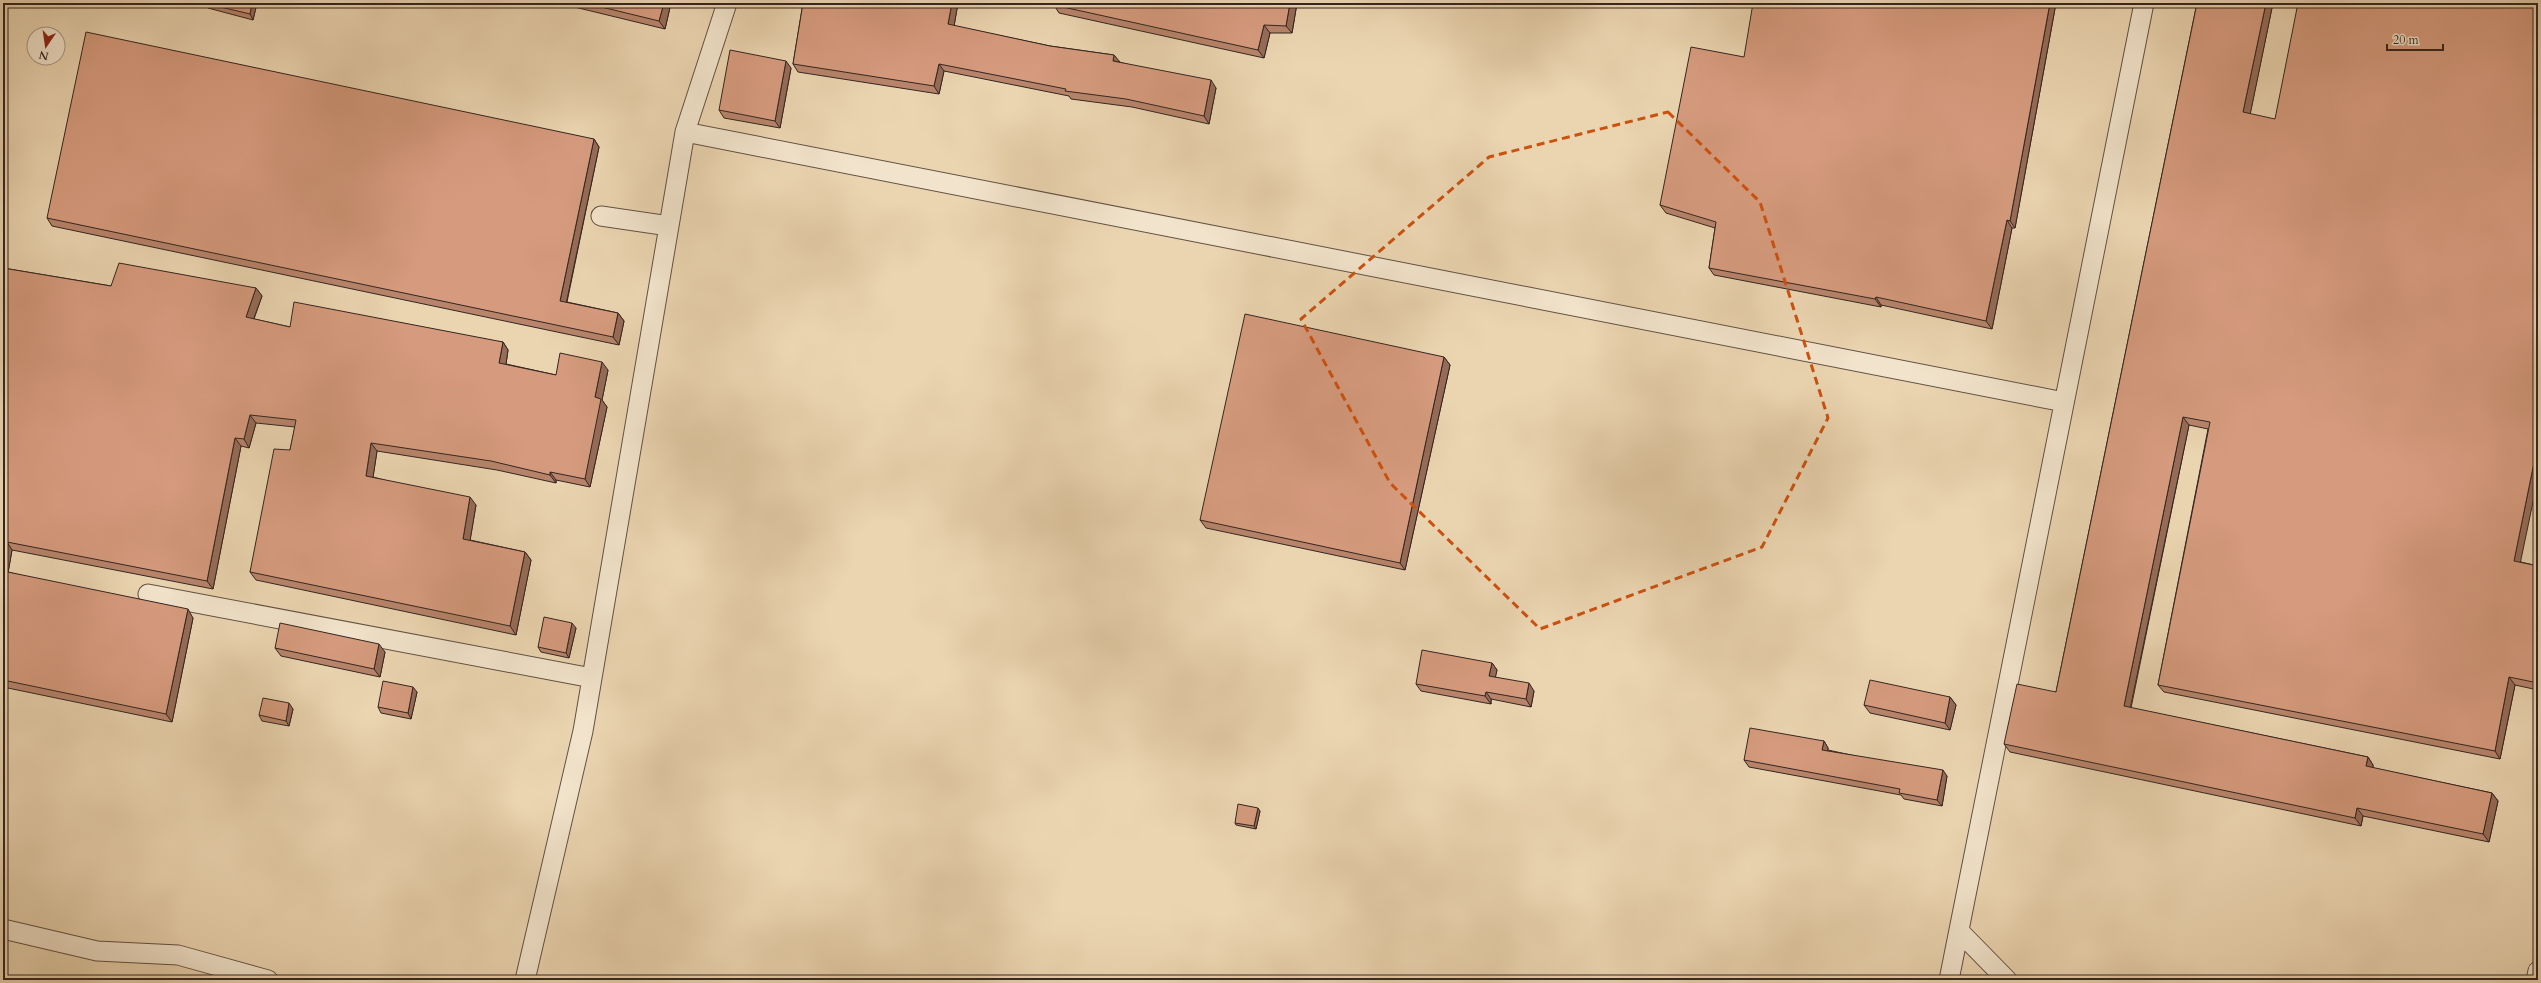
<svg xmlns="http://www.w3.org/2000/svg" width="2541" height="983" font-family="Cardo,serif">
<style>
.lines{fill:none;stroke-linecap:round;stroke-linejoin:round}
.minor-casing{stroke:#625144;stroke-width:21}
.minor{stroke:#f2e4cc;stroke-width:19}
.wall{fill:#b8856c;stroke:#342520}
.shaded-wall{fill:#966c58;stroke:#342520}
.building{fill:#d69b7e;stroke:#342520}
.marked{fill:none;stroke:#cd510f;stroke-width:3;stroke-dasharray:8 5;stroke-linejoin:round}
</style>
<rect width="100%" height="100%" fill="#ebd5b1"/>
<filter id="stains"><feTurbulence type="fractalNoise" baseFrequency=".005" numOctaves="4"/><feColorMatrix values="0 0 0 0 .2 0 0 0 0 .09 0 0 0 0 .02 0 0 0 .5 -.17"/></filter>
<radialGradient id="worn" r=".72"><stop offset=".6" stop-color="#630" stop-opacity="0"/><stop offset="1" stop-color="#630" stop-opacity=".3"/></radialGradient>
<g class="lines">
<!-- minor casing -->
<g class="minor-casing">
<path id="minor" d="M685,132l1379,270
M601,216l68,10
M148,594l444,84
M3,929l94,22 81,4 90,25
M1959,931l48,49
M525,980l58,-249 102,-599 42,-129
M1949,980l195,-977
M2536,980l2,-9"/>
</g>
<!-- minor -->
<use href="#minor" class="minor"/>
</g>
<!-- wall -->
<path class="wall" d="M204,3h53l-4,17 -45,-12z
M558,3h113l-6,26z
M803,3h155l-4,23 96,20 64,9 5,7 97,26 -7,36 -77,-17 -61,-8 -2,-3 -125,-25 -5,23 -141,-22 -5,-8z
M1297,3l-5,30h-22l-6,25 -205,-45 -5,-8z
M2056,3l-41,225h-3l-20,101 -111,-24v2l-167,-32 -5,-7 6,-40 -49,-15 -6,-8 84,-148z
M2197,3h76l-23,111 271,448 17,4v124l-23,-5 -15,74 -336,-67 -6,-7 50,-256 -19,-4 -58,283 237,49 5,8v3l119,25 6,8 -9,41 -126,-26 -2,10 -351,-74 -6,-8 52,-52z
M791,68l-11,60 -56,-10 -5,-8z
M594,139l5,8 -32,155 51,11 6,8 -5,24 -567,-119 -5,-8z
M3,268l108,18 145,2 6,8 -8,23 36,8 213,15 5,8 -2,14 50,11 52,-5 -6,30 5,7 -17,80 -34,-7v3l-59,-13 -120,-19 -4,26 103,28 -6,35 55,12 6,8 -15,75 -260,-55 -6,-8 40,-122 5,-23 -39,-4 -7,25 -8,-2 -28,143 -201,-39 -4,22 185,46 -21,104 -169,-35z
M1444,357l6,8 -45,205 -199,-42 -6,-8z
M576,628l-7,30 -28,-6 -3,-5z
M275,648l110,4 -5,25 -99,-21z
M1492,663l5,7 -2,7 39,14 -3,16 -40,-8v5l-70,-13 -5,-7z
M417,692l-6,27 -30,-6 -3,-6z
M1950,697l6,8 -6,25 -80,-17 -6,-8z
M293,709l-4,17 -27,-5 -3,-6z
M1824,741l4,7v2l119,26 -5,30 -38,-7 -3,-4 -152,-28 -5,-7z
M1260,811l-4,18 -20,-4 -1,-2z"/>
<!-- shaded-wall -->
<path class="shaded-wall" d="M252,3h5l-4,17 -3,-6z
M664,3h7l-6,26 -6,-8z
M952,3h6l-5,29 -5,-8z
M1290,3h7l-5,30 -6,-7z
M2050,3h6l-41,225 -5,-7z
M2266,3h7l-24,117 -6,-8z
M1264,25l6,8 -6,25 -6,-8z
M1114,55l6,7 -7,-1z
M786,61l5,7 -11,60 -5,-7z
M939,64l5,7 -5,23 -5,-8z
M1211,80l5,8 -7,36 -5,-8z
M594,139l5,8 -34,162 -5,-8z
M2007,220l5,8 -20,101 -6,-8z
M256,288l6,8 -11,30 -5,-9z
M1876,297l5,8v2l-6,-8z
M618,313l6,8 -5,24 -6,-8z
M503,342l5,8 -3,21 -6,-8z
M1444,357l6,8 -45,205 -5,-7z
M602,362l6,8 -6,30 5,7 -17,80 -5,-8 10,-82z
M250,415l6,8 -7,25 -5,-9z
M2183,417l6,8 -60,289 -5,-8z
M235,438l6,8 -28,143 -6,-8z
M371,443l6,8 -5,33 -6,-8z
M2538,443v35l-19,91 -5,-8z
M550,472l6,8v3l-6,-8z
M470,497l6,8 -7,42 -6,-8z
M7,542l5,8 -5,29 -4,-6v-12z
M525,552l6,8 -15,75 -6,-9z
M188,609l5,9 -21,104 -6,-8z
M572,623l4,5 -7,30 -3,-5z
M379,644l6,8 -5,25 -6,-8z
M1492,663l5,7 -3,14 -5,-8z
M2509,677l6,8 -15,74 -5,-8z
M1529,683l5,8 -3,16 -5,-8z
M413,687l4,5 -6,27 -3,-6z
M1486,692l5,7v5l-6,-8z
M1950,697l6,8 -6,25 -5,-7z
M289,703l4,6 -4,17 -3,-5z
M1824,741l4,7 -1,8 -5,-6z
M2368,757l5,8 -1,9 -6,-8z
M1943,770l4,6 -5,30 -5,-6z
M2492,793l6,8 -9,41 -6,-8z
M1258,808l2,3 -4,18 -2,-3z
M2357,808l6,8 -2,10 -6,-8z"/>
<!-- building -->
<path class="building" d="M204,3h48l-2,11z
M585,3h79l-5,18z
M803,3h149l-4,21 102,22 64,9 -1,6 98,19 -7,36 -78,-17 -61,-8 1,-2 -127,-25 -5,22 -141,-22z
M1054,3h236l-4,23 -22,-1 -6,25 -204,-45z
M1753,3h297l-40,218 -3,-1 -21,101 -110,-24 -1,2 -166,-31 7,-46 -56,-17 31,-158 53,10z
M2197,3h69l-23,109 32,7 23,-116h240v440l-24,118 24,5v117l-29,-6 -14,74 -337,-66 52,-263 -27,-5 -59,289 244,51 -2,9 126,27 -9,41 -126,-26 -2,10 -351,-74 13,-60 39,8z
M86,32l508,107 -34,162 58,12 -5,24 -566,-119z
M730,50l56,11 -11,60 -56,-11z
M119,263l137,25 -10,29 44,10 4,-25 209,40 -4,21 57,12 4,-22 42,9 -7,35 6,2 -16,80 -35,-7v3l-59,-14 -120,-18 -5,33 104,21 -7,42 62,13 -15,74 -260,-54 24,-123 16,1 6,-30 -46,-5 -6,24 -9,-1 -28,143 -200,-39 -4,19v-293l108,18z
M1245,314l199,43 -44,206 -200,-43z
M3,571l185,38 -22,105 -163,-34z
M544,617l28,6 -6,30 -28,-6z
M280,623l99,21 -5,25 -99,-21z
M1422,650l70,13 -3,13 40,7 -3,16 -40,-7 -1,4 -69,-12z
M1870,680l80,17 -5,26 -81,-18z
M383,681l30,6 -5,26 -30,-6z
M263,698l26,5 -3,18 -27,-6z
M1750,728l74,13 -2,9 121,20 -6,30 -38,-7 1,-4 -156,-29z
M1238,804l20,4 -4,18 -19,-3z"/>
<!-- marked area -->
<path class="marked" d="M1668,112l92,90 68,216 -66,129 -222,82 -150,-146 -89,-164 188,-162z"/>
<!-- margin -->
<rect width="2541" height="983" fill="none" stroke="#ebd5b1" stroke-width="16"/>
<rect x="4" y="4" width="2533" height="975" fill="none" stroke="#342520" stroke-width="2"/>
<rect x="8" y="8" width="2525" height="967" fill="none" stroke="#342520"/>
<!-- north arrow -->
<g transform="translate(46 46) rotate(193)"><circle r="19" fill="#f2e4cc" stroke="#a69887"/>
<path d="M0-3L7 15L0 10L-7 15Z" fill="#8f2418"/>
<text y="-6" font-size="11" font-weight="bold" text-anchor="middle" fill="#342520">N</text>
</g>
<!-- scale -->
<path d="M2387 44v6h56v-6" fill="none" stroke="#342520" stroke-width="2"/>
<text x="2393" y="44" font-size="12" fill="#342520" stroke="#f2e4cc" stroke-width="3" paint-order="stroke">20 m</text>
<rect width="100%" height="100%" filter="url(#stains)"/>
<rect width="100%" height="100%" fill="url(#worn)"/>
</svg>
